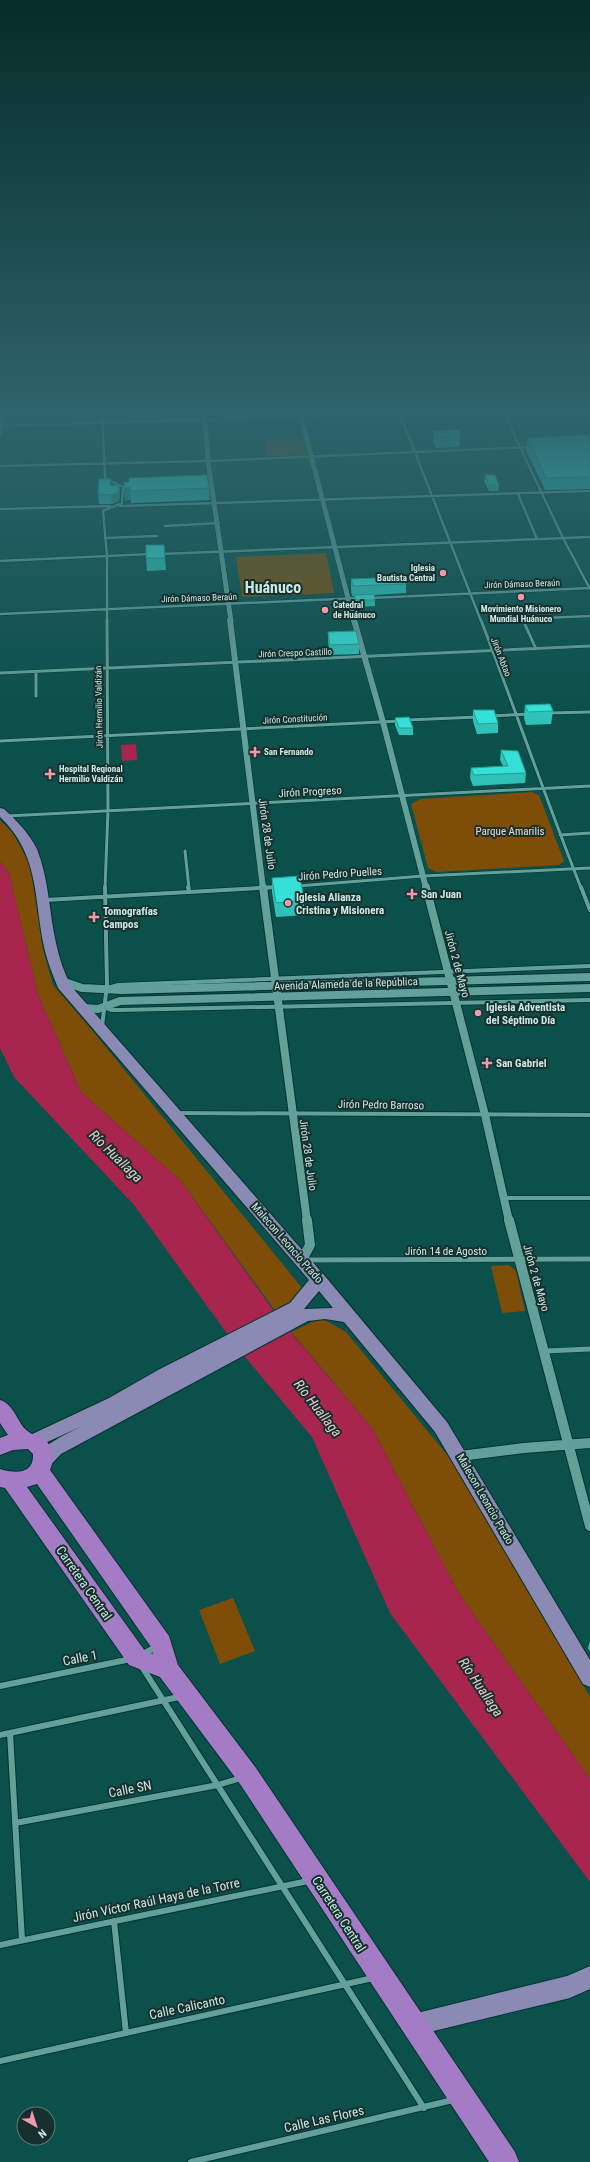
<svg xmlns="http://www.w3.org/2000/svg" width="590" height="2162" font-family="'Roboto Condensed',sans-serif">
<style>
.green{fill:#7e4e08}
.water{fill:#a8254d}
.lines{fill:none;stroke-linecap:round;stroke-linejoin:round}
.street-far4-casing{stroke:#003330;stroke-width:3.5}
.street-far3-casing{stroke:#003330;stroke-width:4}
.street-far2-casing{stroke:#003330;stroke-width:5.5}
.street-far1-casing{stroke:#003330;stroke-width:6}
.street-casing{stroke:#003330;stroke-width:8}
.secondary-far3-casing{stroke:#003330;stroke-width:6}
.secondary-far2-casing{stroke:#003330;stroke-width:7}
.secondary-far1-casing{stroke:#003330;stroke-width:10}
.secondary-casing{stroke:#003330;stroke-width:12}
.primary-casing{stroke:#003330;stroke-width:2}
.highway-casing{stroke:#003330;stroke-width:2}
.street-far4{stroke:#63a09a;stroke-width:2.5}
.street-far3{stroke:#63a09a;stroke-width:3}
.street-far2{stroke:#63a09a;stroke-width:4}
.street-far1{stroke:#63a09a;stroke-width:5}
.street{stroke:#63a09a;stroke-width:6}
.secondary-far3{stroke:#63a09a;stroke-width:5}
.secondary-far2{stroke:#63a09a;stroke-width:6}
.secondary-far1{stroke:#63a09a;stroke-width:8}
.secondary{stroke:#63a09a;stroke-width:10}
.primary{fill:#8a8ab4;fill-rule:evenodd}
.highway{fill:#a47cc5;fill-rule:evenodd}
.wall{fill:#2ec2b8}
.shaded-wall{fill:#259e96}
.building{fill:#35e1d6;stroke:#259e96}
.poi-dot{fill:#f39aaa;stroke:#17302e;stroke-width:1.5}
.labels{text-anchor:middle;dominant-baseline:central;stroke-width:4;stroke-linejoin:round;paint-order:stroke}
.far-poi-label{font-size:9px;font-weight:bold;fill:#cbe9e5;stroke:#17302e;text-anchor:start}
.far-street-label{font-size:9px;fill:#cbe9e5;stroke:#17302e}
.street-label{font-size:11px;fill:#cbe9e5;stroke:#17302e}
.park-label{font-size:11px;fill:#f1dbc4;stroke:#17302e}
.poi-label{font-size:11px;font-weight:bold;fill:#cbe9e5;stroke:#17302e;text-anchor:start}
.near-street-label{font-size:13px;fill:#cbe9e5;stroke:#17302e}
.near-water-label{font-size:14px;font-style:italic;fill:#ebc8cd;stroke:#17302e}
.far-town-label{font-size:16px;font-weight:bold;fill:#cbe9e5;stroke:#17302e}
</style>
<rect width="100%" height="100%" fill="#0b504b"/>
<!-- green -->
<path class="green" d="M305,439l5,17 -42,2 -3,-18z
M326,553l8,40 -92,4 -6,-40z
M532,792l7,3 25,66 -5,4 -122,7 -9,-4 -17,-64 9,-5z
M0,820l12,12 18,32 13,86 10,35 43,50 206,253 -7,13 -19,11 -96,-132 -99,-88 -43,-97 -29,-122 -9,-12z
M509,1265l7,6 9,40 -23,2 -11,-47z
M321,1318l25,14 107,130 137,235v82l-131,-185 -87,-166 -81,-96z
M233,1598l22,53 -35,13 -21,-54z"/>
<!-- water -->
<path class="water" d="M136,744l1,16 -15,1 -1,-16z
M0,861l9,12 29,122 43,97 99,88 101,141 91,107 87,166 131,185v103l-200,-269 -78,-176 -76,-91 -102,-141 -120,-128 -14,-29z"/>
<g class="lines">
<!-- street-far4 casing -->
<g class="street-far4-casing">
<path id="street-far4" d="M102,409l3,69 18,9 -1,16 -19,8 4,45v65
M398,409l83,212
M502,409l61,129 27,51
M0,426l543,-17
M0,437l3,-28
M0,466l208,-5 324,-14
M518,494l19,45
M120,506l470,-15
M0,509l110,-3
M165,526l54,-3
M105,538l52,-2
M161,554l429,-17
M0,561l150,-7
M370,598l220,-10
M0,614l359,-16
M523,621l-1,-2 68,-3"/>
</g>
<!-- street-far3 casing -->
<g class="street-far3-casing">
<path id="street-far3" d="M481,620c34,89 65,179 100,268
M523,620l13,29
M36,672v24
M0,673l590,-27
M548,713l42,-1
M490,716l40,-2
M407,720l71,-3
M0,741l400,-20
M7,816l583,-30
M560,835l30,-2
M185,851l4,37
M298,886l125,-10 167,-8
M105,888l3,-78 -1,-190
M267,888l10,-1"/>
</g>
<!-- street-far2 casing -->
<g class="street-far2-casing">
<path id="street-far2" d="M188,887l1,5
M581,887l9,23
M45,900l232,-13
M111,987l7,-2 472,-19
M104,1007l7,3h9l470,-10
M102,1027l5,-42 -2,-98
M178,1113l412,2
M504,1198h86"/>
</g>
<!-- street-far1 casing -->
<g class="street-far1-casing">
<path id="street-far1" d="M306,1260l284,-1
M545,1351l45,-2"/>
</g>
<!-- street casing -->
<g class="street-casing">
<path id="street" d="M143,1654l13,-7
M142,1667l282,441
M0,1686l131,-27
M10,1733l12,207
M0,1735l179,-38
M15,1823l203,-38 23,-7
M114,1921l12,112
M0,1945l308,-64
M0,2061l373,-83
M191,2162l262,-62"/>
</g>
<!-- secondary-far3 casing -->
<g class="secondary-far3-casing">
<path id="secondary-far3" d="M204,409l4,52 23,160
M299,409l55,212"/>
</g>
<!-- secondary-far2 casing -->
<g class="secondary-far2-casing">
<path id="secondary-far2" d="M230,620l33,268
M354,620l29,102 43,166"/>
</g>
<!-- secondary-far1 casing -->
<g class="secondary-far1-casing">
<path id="secondary-far1" d="M263,887l44,334
M426,887l59,228 24,106
M62,981l20,7 40,2 468,-13
M84,1008l14,1 22,-8 470,-13"/>
</g>
<!-- secondary casing -->
<g class="secondary-casing">
<path id="secondary" d="M509,1220l81,306
M302,1260l8,-15 -3,-25
M460,1456l64,-8 66,-5"/>
</g>
<!-- primary casing -->
<g class="primary-casing">
<path id="primary" d="M0,808l4,1c13,12 25,24 33,40 12,30 12,63 19,94 3,15 8,29 15,43l253,289 123,147 143,238v27l-7,-3 -148,-252 -91,-110 -19,-3 -17,2 -247,133c-8,8 -13,17 -25,13l-3,-5c9,-18 30,-26 47,-35l-48,22 -6,-2 -3,-5 3,-5 83,-39 49,-28 132,-67 19,-23 -251,-292c-6,-15 -12,-30 -15,-46 -9,-48 -5,-89 -43,-125zM319,1291l14,17 -29,1z
M590,1966v23l-20,9 -157,38 -8,-3 -3,-8 3,-8 8,-3 154,-38z"/>
</g>
<!-- highway casing -->
<g class="highway-casing">
<path id="highway" d="M0,1400c16,5 17,25 29,32 3,3 8,3 12,5 12,6 14,22 9,33l119,166 9,29 78,103 259,384 4,10h-30l-249,-378 -80,-107 -31,-12 -124,-177 -5,-1v-18c16,5 34,5 33,-15l-5,-5 -15,1 -13,5v-17l8,-3 -8,-12zM37,1484l114,163 2,7 -8,-3 -118,-164z"/>
</g>
<!-- street-far4 -->
<use href="#street-far4" class="street-far4"/>
<!-- street-far3 -->
<use href="#street-far3" class="street-far3"/>
<!-- street-far2 -->
<use href="#street-far2" class="street-far2"/>
<!-- street-far1 -->
<use href="#street-far1" class="street-far1"/>
<!-- street -->
<use href="#street" class="street"/>
<!-- secondary-far3 -->
<use href="#secondary-far3" class="secondary-far3"/>
<!-- secondary-far2 -->
<use href="#secondary-far2" class="secondary-far2"/>
<!-- secondary-far1 -->
<use href="#secondary-far1" class="secondary-far1"/>
<!-- secondary -->
<use href="#secondary" class="secondary"/>
<!-- primary -->
<use href="#primary" class="primary"/>
<!-- highway -->
<use href="#highway" class="highway"/>
</g>
<!-- wall -->
<path class="wall" d="M433,431l27,5 -1,11 -23,1 -3,-5z
M590,435v54l-45,1 -19,-40 2,-12z
M485,475l14,10 -1,6h-9l-5,-10z
M129,478l80,10 1,12 -79,3v-4l-6,2 4,-19z
M111,485h8l1,9 -1,7 -7,3h-13l-1,-10z
M164,545l2,25 -19,1 -1,-13z
M351,579l55,5v9l-32,2 1,5v6l-19,1 -2,-6v-5h-2l-1,-7z
M328,632l31,12v10l-29,1 -2,-13z
M525,705l28,6 -2,13 -25,1 -2,-7z
M473,710l25,13v10l-21,1 -4,-13z
M395,718l18,10v7h-14l-4,-10z
M501,750l25,23 -1,10 -52,3 -3,-8 1,-10 32,-2 -3,-6z
M272,878l32,22v15l-28,2 -4,-25z
M590,1641v11l-2,-4z"/>
<!-- shaded-wall -->
<path class="shaded-wall" d="M119,485l1,9 -1,7 -7,3 -1,-9z
M130,487l1,12 -6,2 -1,-12z"/>
<!-- building -->
<path class="building" d="M460,430v6l-24,1 -3,-6z
M590,435v42l-44,1 -18,-40z
M207,475l2,13 -79,3v-4l-6,2v-7h5v-4z
M485,475h10l4,10h-10z
M99,479h12l-1,6h9v7l-8,3 -13,-1z
M146,545h18l1,13h-19z
M404,577l2,7 -53,2 -2,-7z
M374,594l1,6h-19l-2,-5z
M356,631l3,13 -29,1 -2,-13z
M550,704l3,7 -25,1 -3,-7z
M473,710h21l4,13 -20,1z
M409,717l4,11h-14l-4,-10z
M501,750l17,1 8,22 -52,2 -3,-7 37,-2z
M300,876l4,24 -28,3 -4,-25z"/>
<!-- sky -->
<linearGradient id="sky" x2="0" y2="1"><stop stop-color="#062c29"/><stop offset="0.58" stop-color="#2e646c"/><stop offset="1" stop-color="#2e646c" stop-opacity="0"/></linearGradient>
<rect width="590" height="711" fill="url(#sky)"/>
<!-- markers -->
<g class="poi-dot">
<circle cx="443" cy="573" r="4"/>
<circle cx="521" cy="597" r="4"/>
<circle cx="325" cy="610" r="4"/>
<path d="M253 746h4v4h4v4h-4v4h-4v-4h-4v-4h4z"/>
<path d="M48 768h4v4h4v4h-4v4h-4v-4h-4v-4h4z"/>
<path d="M410 888h4v4h4v4h-4v4h-4v-4h-4v-4h4z"/>
<circle cx="288" cy="903" r="4"/>
<path d="M92 911h4v4h4v4h-4v4h-4v-4h-4v-4h4z"/>
<circle cx="478" cy="1013" r="4"/>
<path d="M485 1057h4v4h4v4h-4v4h-4v-4h-4v-4h4z"/>
</g>
<g class="labels">
<!-- far-poi labels -->
<g class="far-poi-label">
<text x="435" y="568" text-anchor="end">Iglesia<tspan x="435" dy="10">Bautista Central</tspan></text>
<text x="333" y="605">Catedral<tspan x="333" dy="10">de Huánuco</tspan></text>
<text x="521" y="609" text-anchor="middle">Movimiento Misionero<tspan x="521" dy="10">Mundial Huánuco</tspan></text>
<text x="264" y="752">San Fernando</text>
<text x="59" y="769">Hospital Regional<tspan x="59" dy="10">Hermilio Valdizán</tspan></text>
</g>
<!-- far-street labels -->
<g class="far-street-label">
<text transform="translate(522 584) rotate(-2)">Jirón Dámaso Beraún</text>
<text transform="translate(199 598) rotate(-2)">Jirón Dámaso Beraún</text>
<text transform="translate(295 653) rotate(-2)">Jirón Crespo Castillo</text>
<text transform="translate(501 657) rotate(69)">Jirón Abtao</text>
<text transform="translate(99 707) rotate(-91)">Jirón Hermilio Valdizán</text>
<text transform="translate(295 719) rotate(-3)">Jirón Constitución</text>
</g>
<!-- street labels -->
<g class="street-label">
<text transform="translate(310 792) rotate(-3)">Jirón Progreso</text>
<text transform="translate(267 834) rotate(82)">Jirón 28 de Julio</text>
<text transform="translate(340 874) rotate(-4)">Jirón Pedro Puelles</text>
<text transform="translate(457 964) rotate(75)">Jirón 2 de Mayo</text>
<text transform="translate(346 984) rotate(-2)">Avenida Alameda de la República</text>
<text transform="translate(381 1105) rotate(1)">Jirón Pedro Barroso</text>
<text transform="translate(308 1155) rotate(82)">Jirón 28 de Julio</text>
<text transform="translate(287 1243) rotate(49)">Malecon Leoncio Prado</text>
<text x="446" y="1251">Jirón 14 de Agosto</text>
<text transform="translate(536 1278) rotate(74)">Jirón 2 de Mayo</text>
<text transform="translate(485 1499) rotate(60)">Malecon Leoncio Prado</text>
</g>
<!-- park labels -->
<g class="park-label">
<text x="510" y="831">Parque Amarilis</text>
</g>
<!-- poi labels -->
<g class="poi-label">
<text x="421" y="894">San Juan</text>
<text x="296" y="897">Iglesia Alianza<tspan x="296" dy="13">Cristina y Misionera</tspan></text>
<text x="103" y="911">Tomografías<tspan x="103" dy="13">Campos</tspan></text>
<text x="486" y="1007">Iglesia Adventista<tspan x="486" dy="13">del Séptimo Día</tspan></text>
<text x="496" y="1063">San Gabriel</text>
</g>
<!-- near-street labels -->
<g class="near-street-label">
<text transform="translate(84 1583) rotate(55)">Carretera Central</text>
<text transform="translate(80 1658) rotate(-11)">Calle 1</text>
<text transform="translate(130 1789) rotate(-11)">Calle SN</text>
<text transform="translate(156 1900) rotate(-12)">Jirón Víctor Raúl Haya de la Torre</text>
<text transform="translate(339 1914) rotate(57)">Carretera Central</text>
<text transform="translate(187 2007) rotate(-12)">Calle Calicanto</text>
<text transform="translate(324 2119) rotate(-13)">Calle Las Flores</text>
</g>
<!-- near-water labels -->
<g class="near-water-label">
<text transform="translate(116 1156) rotate(44)">Río Huallaga</text>
<text transform="translate(318 1408) rotate(52)">Río Huallaga</text>
<text transform="translate(481 1687) rotate(56)">Río Huallaga</text>
</g>
<!-- far-town labels -->
<g class="far-town-label">
<text x="273" y="587">Huánuco</text>
</g>
</g>
<!-- north arrow -->
<g transform="translate(36 2126) rotate(141)"><circle r="19" fill="#17302e" stroke="#5f7a77"/>
<path d="M0-3L7 15L0 10L-7 15Z" fill="#f39aaa"/>
<text y="-6" font-size="11" font-weight="bold" text-anchor="middle" fill="#cbe9e5">N</text>
</g>
</svg>
